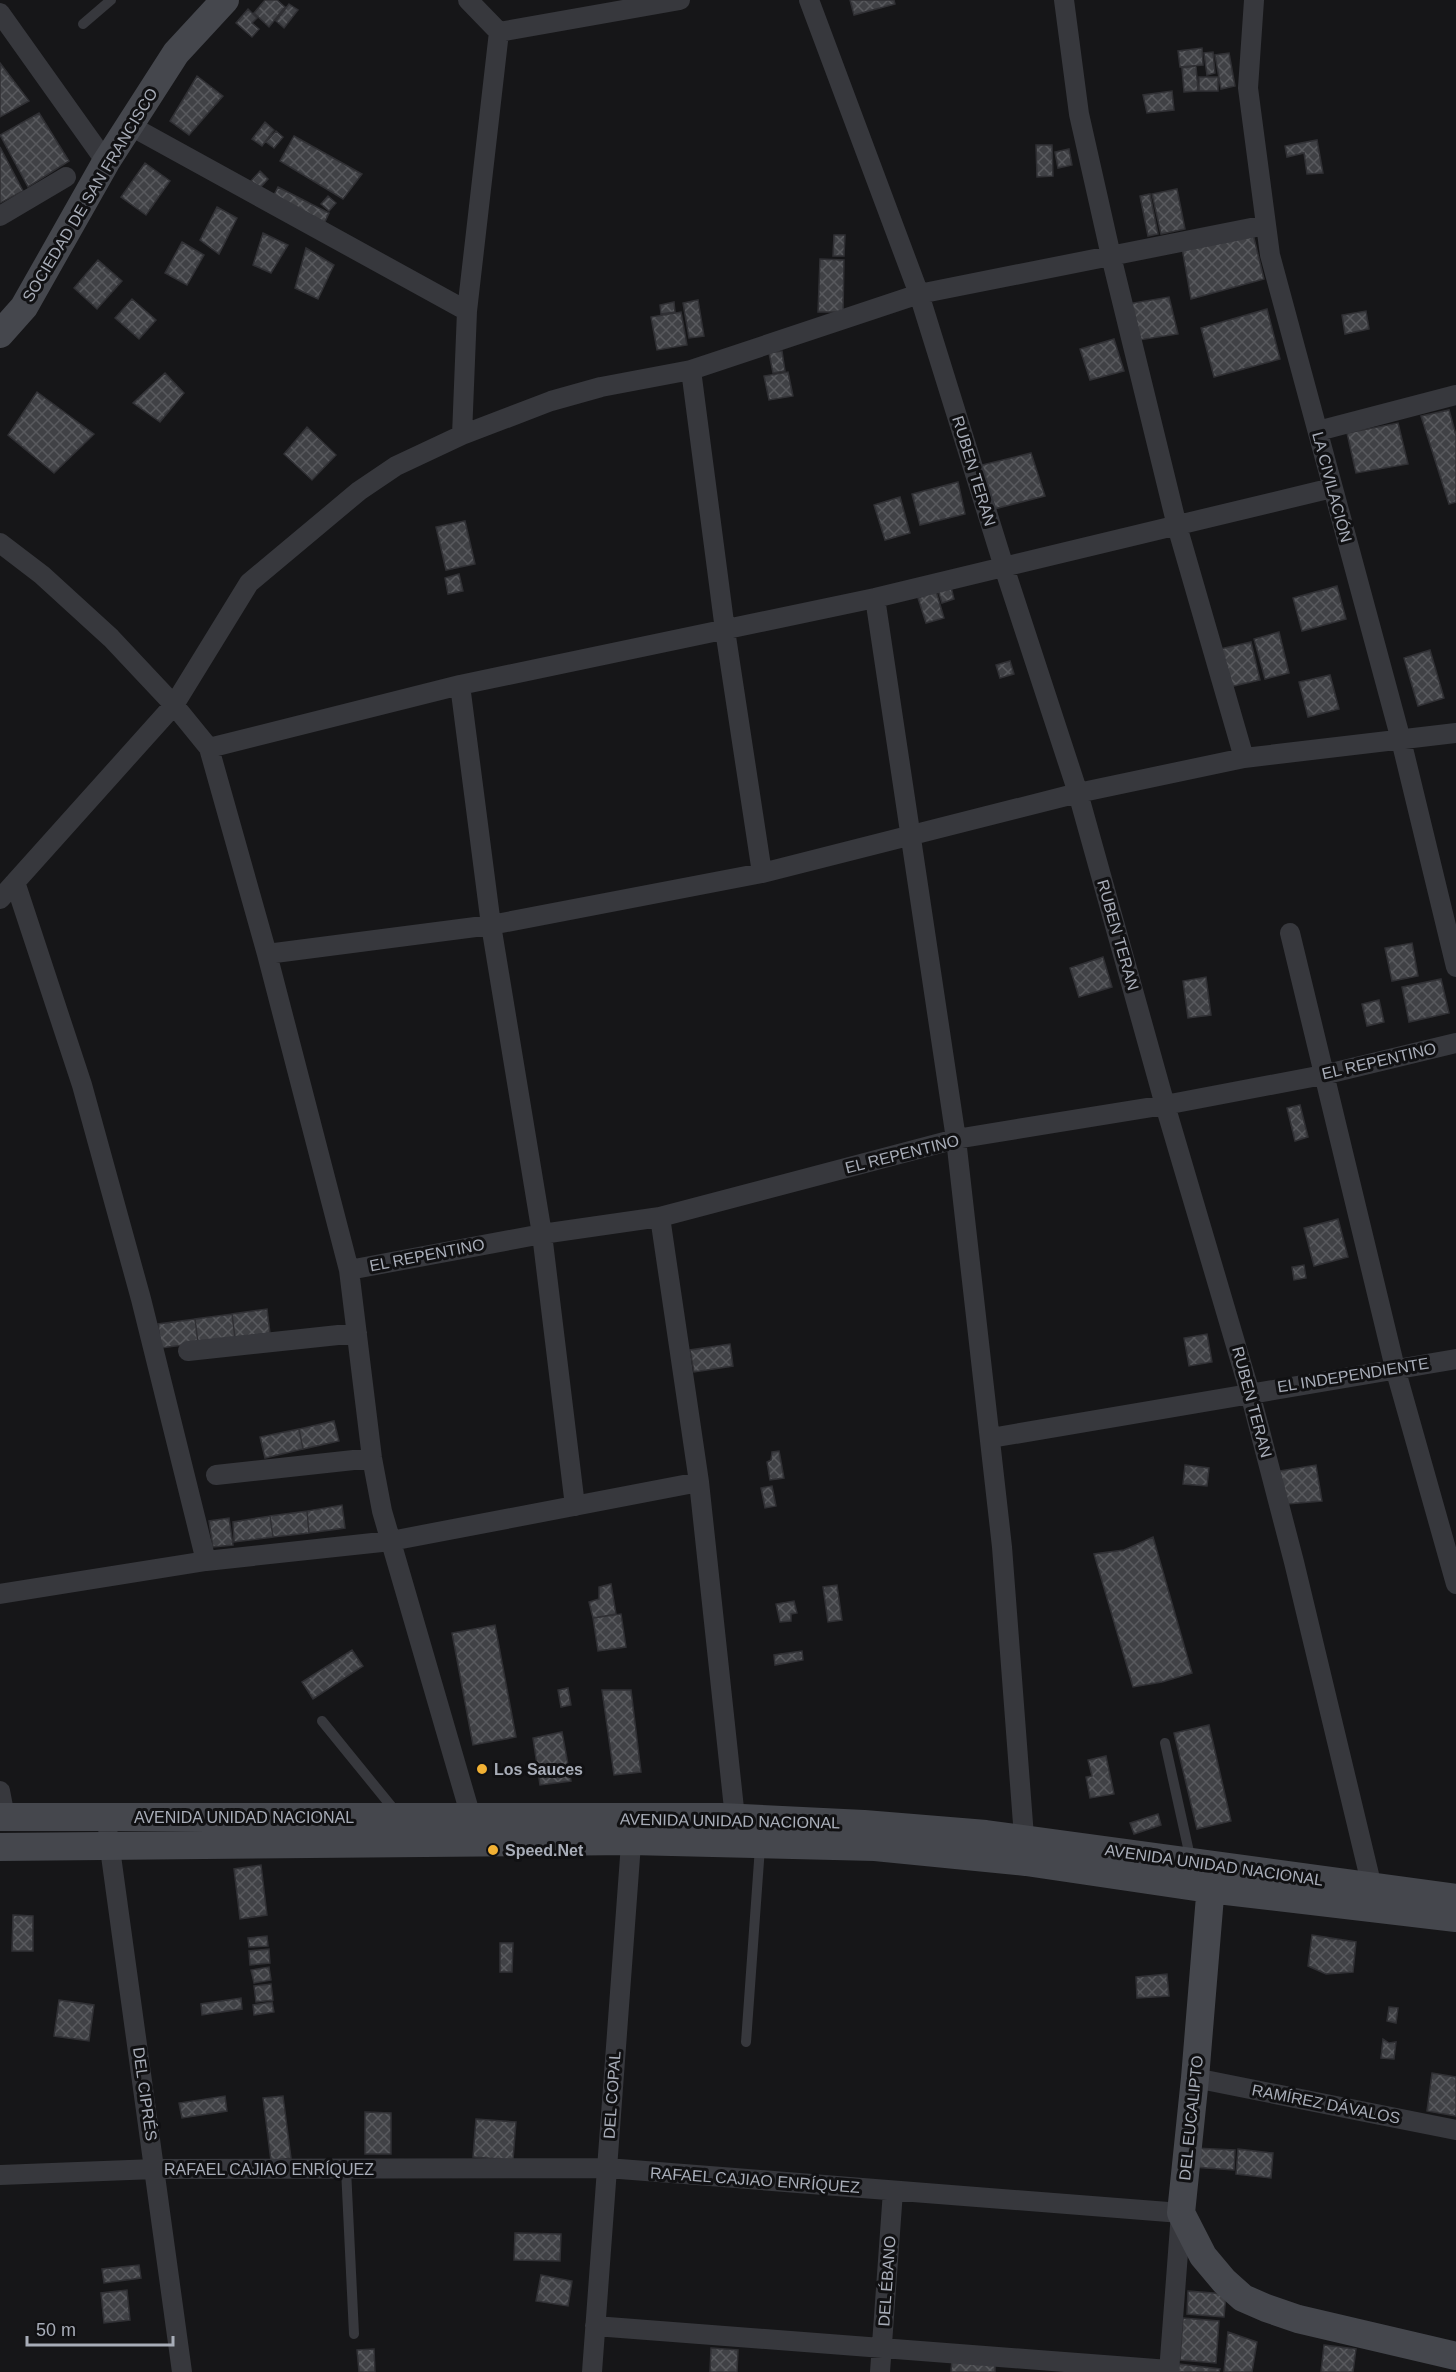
<svg xmlns="http://www.w3.org/2000/svg" width="1456" height="2372" font-family="Helvetica,sans-serif">
<style>
.building{fill:url(#building-cross-hatch);stroke:#303034;stroke-width:1.5}
.lines{fill:none;stroke-linecap:round;stroke-linejoin:round}
.lane{stroke:#37383d;stroke-width:10}
.street{stroke:#37383d;stroke-width:20}
.secondary{stroke:#45474d;stroke-width:28}
.poi-dot{fill:#f2b134;stroke:#111113;stroke-width:2}
.labels{text-anchor:middle;dominant-baseline:central;stroke-width:6;stroke-linejoin:round;paint-order:stroke}
.street-label{font-size:16px;fill:#a8adb8;stroke:#111113}
.poi-label{font-size:16px;font-weight:bold;fill:#a8adb8;stroke:#111113;text-anchor:start}
</style>
<defs>
<pattern id="building-cross-hatch" width="8" height="8" patternUnits="userSpaceOnUse" patternTransform="scale(1.5)"><rect width="8" height="8" fill="#404145"/><path d="M0 0l8 8M0 8l8-8" fill="none" stroke="#595a5e"/></pattern>
</defs>
<rect width="100%" height="100%" fill="#161618"/>
<!-- building -->
<path class="building" d="M265,0h12l8,7 -16,20 -15,-14z
M850,0h44l1,4 -41,11z
M289,4l9,6 -14,18 -8,-7z
M248,9l9,9 -5,5 7,6 -7,8 -16,-14z
M1202,48l1,17 -23,2 -2,-16z
M1213,52l2,21 -8,2 -3,-22z
M1229,53l6,33 -14,3 -6,-34z
M0,63l29,38 -29,16z
M1196,66l2,25 -14,1 -2,-24z
M197,76l26,20 -34,39 -19,-14z
M1199,77h19v14h-19z
M1172,91l2,19 -27,3 -4,-18z
M39,113l30,48 -41,26 -28,-52z
M265,122l9,8 -12,16 -10,-7z
M276,131l7,6 -9,11 -8,-6z
M294,136l68,38 -19,25 -63,-38z
M1317,140l6,33 -16,1 -3,-21 -17,4 -2,-11z
M1036,145h16l1,31 -16,1z
M0,147l23,44 -23,12z
M1069,149l3,16 -14,3 -3,-16z
M145,163l25,18 -24,34 -25,-18z
M260,171l8,8 -8,9 -9,-7z
M278,187l51,26 -6,13 -51,-27z
M1177,189l8,40 -24,5 -9,-40z
M1150,194l8,40 -10,2 -8,-40z
M328,196l8,7 -7,8 -8,-7z
M217,207l20,11 -18,36 -19,-14z
M263,233l25,12 -17,28 -18,-8z
M1253,234l11,45 -73,20 -9,-51z
M834,235h11l-1,21h-11z
M182,242l22,13 -17,30 -22,-12z
M306,248l28,17 -16,34 -23,-11z
M820,259l24,1 -1,52h-25z
M98,260l24,21 -25,28 -23,-21z
M1169,297l9,37 -39,6 -12,-36z
M132,299l24,21 -17,19 -24,-21z
M698,300l6,36 -15,2 -6,-35z
M674,302l1,10 -14,2 -1,-9z
M1267,309l13,50 -66,18 -13,-49z
M1366,311l3,18 -24,5 -3,-19z
M681,312l6,33 -30,5 -6,-33z
M1114,339l10,32 -34,9 -10,-31z
M782,351l3,20 -12,2 -4,-20z
M788,372l5,24 -24,4 -5,-24z
M165,373l19,20 -24,29 -27,-19z
M37,392l57,42 -40,39 -46,-38z
M1449,410l7,25v67l-7,2 -28,-88z
M1398,423l10,41 -52,9 -9,-40z
M307,427l29,28 -24,25 -28,-26z
M1031,453l14,43 -51,13 -16,-43z
M958,482l7,32 -45,11 -8,-31z
M900,497l10,36 -25,7 -11,-35z
M465,521l10,43 -29,6 -10,-43z
M459,574l4,17 -15,3 -3,-16z
M1337,586l9,33 -44,12 -9,-33z
M951,587l3,12 -12,4 -4,-13z
M936,591l8,27 -18,5 -8,-25z
M1279,632l10,41 -24,6 -11,-40z
M1251,642l9,38 -31,7 -9,-38z
M1430,650l14,48 -26,8 -14,-48z
M1010,661l4,13 -14,4 -4,-13z
M1330,675l9,34 -31,8 -9,-35z
M1412,943l6,33 -26,5 -7,-33z
M1103,957l9,30 -33,10 -9,-29z
M1206,977l5,38 -23,3 -5,-37z
M1441,979l8,34 -40,9 -7,-35z
M1379,1000l5,22 -17,4 -5,-22z
M1300,1105l8,32 -13,4 -8,-33z
M1338,1219l10,38 -34,9 -10,-38z
M1304,1265l2,13 -12,2 -2,-13z
M267,1309l3,24 -35,5 -3,-24z
M232,1314l3,24 -37,5 -3,-24z
M195,1319l3,24 -37,5 -3,-24z
M1207,1334l5,28 -23,4 -5,-28z
M730,1344l3,22 -39,6 -4,-22z
M334,1421l5,20 -36,8 -4,-20z
M299,1429l4,20 -38,9 -5,-21z
M779,1451l5,27 -14,2 -3,-18 4,-2 1,-8z
M1185,1465l24,3 -2,18 -24,-2z
M1316,1465l6,36 -35,3 -8,-33z
M772,1486l4,20 -11,2 -4,-20z
M342,1505l3,23 -36,5 -2,-22z
M307,1511l2,22 -36,4 -3,-21z
M270,1516l3,21 -39,5 -1,-20z
M229,1518l4,27 -20,2 -4,-26z
M1153,1537l39,136 -30,9 -29,5 -39,-133 30,-4z
M611,1584l5,30 -23,4 -4,-16 10,-3v-12z
M837,1585l5,35 -14,2 -5,-35z
M794,1601l3,12 -6,1v7l-11,1 -4,-18z
M621,1614l5,33 -28,4 -5,-33z
M495,1625l21,112 -43,8 -21,-112z
M352,1650l11,16 -50,33 -11,-17z
M802,1651l1,9 -28,5 -1,-10z
M568,1688l3,17 -10,2 -3,-17z
M602,1690h29l10,82 -27,3z
M1209,1725l22,96 -34,8 -23,-96z
M562,1732l9,49 -31,4 -7,-47z
M1106,1756l8,38 -24,4 -4,-21 6,-1 -4,-16z
M1158,1814l3,11 -27,9 -4,-11z
M261,1865l6,50 -27,4 -6,-50z
M13,1915l20,1v35h-21z
M1312,1935l44,7 -3,30 -27,2 -18,-8z
M267,1936l1,10 -19,1 -1,-9z
M500,1943h13l-1,29h-12z
M269,1949l1,14 -20,2 -1,-14z
M269,1967l2,13 -17,3 -3,-13z
M1167,1974l2,22 -32,2 -1,-21z
M271,1984l2,16 -17,2 -2,-16z
M241,1998l1,11 -40,6 -1,-11z
M59,2000l35,5 -5,36 -35,-5z
M272,2002l2,10 -20,3 -1,-10z
M1389,2007l9,1 -2,15 -9,-2z
M1383,2039l6,4 7,-1 -2,17 -13,-1z
M1432,2073l24,4v39l-29,-5z
M225,2096l2,15 -45,7 -3,-15z
M283,2096l8,62 -20,3 -8,-63z
M365,2112l26,1v41h-26z
M476,2119l40,3 -3,38 -40,-3z
M1194,2148l41,2 -1,20 -41,-3z
M1238,2149l35,4 -2,25 -35,-4z
M515,2233l46,1 -1,27 -46,-1z
M139,2265l2,13 -37,5 -2,-14z
M541,2275l31,6 -4,25 -32,-5z
M127,2290l3,30 -26,3 -3,-30z
M1188,2291l38,3 -2,23 -37,-3z
M1183,2318l36,3 -3,42 -36,-3z
M1228,2332l29,10 -5,30h-28z
M1324,2345l32,4 -3,23h-32z
M711,2348l27,2 -1,22h-27z
M374,2349l1,23h-16l-2,-22z
M952,2359l43,3v10h-44z
M1179,2364l41,5 -1,3h-41z"/>
<g class="lines">
<!-- lane -->
<path class="lane" d="M83,24l28,-24
M322,1721l74,91
M1165,1743l26,118
M746,2042l14,-195
M346,2169l8,165"/>
<!-- street -->
<path class="street" d="M809,0l110,294 85,273 74,226 87,312 85,288 44,169 78,325
M1064,0l15,114 32,142 66,270 67,232
M1254,0l-6,88 22,167 131,485 55,227
M0,13l106,149
M499,32l181,-32
M129,125l338,186
M0,216l66,-39
M691,370l34,260 37,243
M1318,431l138,-36
M462,435l5,-124 32,-279 -31,-32
M0,543l42,32 69,63 63,67 35,43 58,206 82,316 23,188 10,53 89,306
M875,598l81,541 46,408 23,303
M460,685l31,240 51,309 33,272
M209,748l251,-63 415,-87 457,-110
M15,882l67,203 59,214 65,262
M0,899l174,-194 75,-122 110,-92 37,-25 66,-31 89,-34 50,-14 90,-17 228,-76 347,-69
M1290,933l105,435 61,216
M267,954l224,-29 271,-52 316,-80 166,-35 212,-25
M660,1217l39,265 36,336
M349,1270l193,-36 118,-17 296,-78 209,-34 158,-30 133,-32
M188,1351l169,-18
M991,1438l465,-79
M216,1475l156,-17
M0,1594l206,-33 185,-20 308,-59
M0,1791l5,26
M108,1834l74,538
M1195,2078l261,52
M0,2175l155,-6 452,-1 574,45 -12,159
M595,2326l574,44
M592,2372l40,-542
M880,2372l13,-181"/>
<!-- secondary -->
<path class="secondary" d="M0,334l24,-27 82,-145 70,-109 49,-53
M0,1817h721l143,7 122,10 470,64
M0,1847l631,-6 244,6 151,15 183,27 247,29
M1212,1872l-17,206 -14,135 22,43 21,25 19,17 23,10 32,11 158,37"/>
</g>
<!-- markers -->
<g class="poi-dot">
<circle cx="482" cy="1769" r="6"/>
<circle cx="493" cy="1850" r="6"/>
</g>
<g class="labels">
<!-- street labels -->
<g class="street-label">
<text transform="translate(90 195) rotate(-59)">SOCIEDAD DE SAN FRANCISCO</text>
<text transform="translate(974 471) rotate(73)">RUBEN TERAN</text>
<text transform="translate(1332 487) rotate(75)">LA CIVILACIÓN</text>
<text transform="translate(1118 935) rotate(74)">RUBEN TERAN</text>
<text transform="translate(1379 1061) rotate(-13)">EL REPENTINO</text>
<text transform="translate(902 1154) rotate(-14)">EL REPENTINO</text>
<text transform="translate(427 1255) rotate(-11)">EL REPENTINO</text>
<text transform="translate(1353 1375) rotate(-9)">EL INDEPENDIENTE</text>
<text transform="translate(1252 1402) rotate(75)">RUBEN TERAN</text>
<text x="244" y="1817">AVENIDA UNIDAD NACIONAL</text>
<text transform="translate(730 1821) rotate(1)">AVENIDA UNIDAD NACIONAL</text>
<text transform="translate(1214 1865) rotate(8)">AVENIDA UNIDAD NACIONAL</text>
<text transform="translate(145 2094) rotate(82)">DEL CIPRÉS</text>
<text transform="translate(612 2095) rotate(-86)">DEL COPAL</text>
<text transform="translate(1326 2104) rotate(11)">RAMÍREZ DÁVALOS</text>
<text transform="translate(1191 2118) rotate(-84)">DEL EUCALIPTO</text>
<text x="269" y="2169">RAFAEL CAJIAO ENRÍQUEZ</text>
<text transform="translate(755 2180) rotate(4)">RAFAEL CAJIAO ENRÍQUEZ</text>
<text transform="translate(887 2281) rotate(-86)">DEL ÉBANO</text>
</g>
<!-- poi labels -->
<g class="poi-label">
<text x="494" y="1769">Los Sauces</text>
<text x="505" y="1850">Speed.Net</text>
</g>
</g>
<!-- scale -->
<path d="M27 2336v9h146v-9" fill="none" stroke="#a8adb8" stroke-width="3"/>
<text x="36" y="2336" font-size="18" fill="#a8adb8" stroke="#111113" stroke-width="4.5" paint-order="stroke">50 m</text>
</svg>
